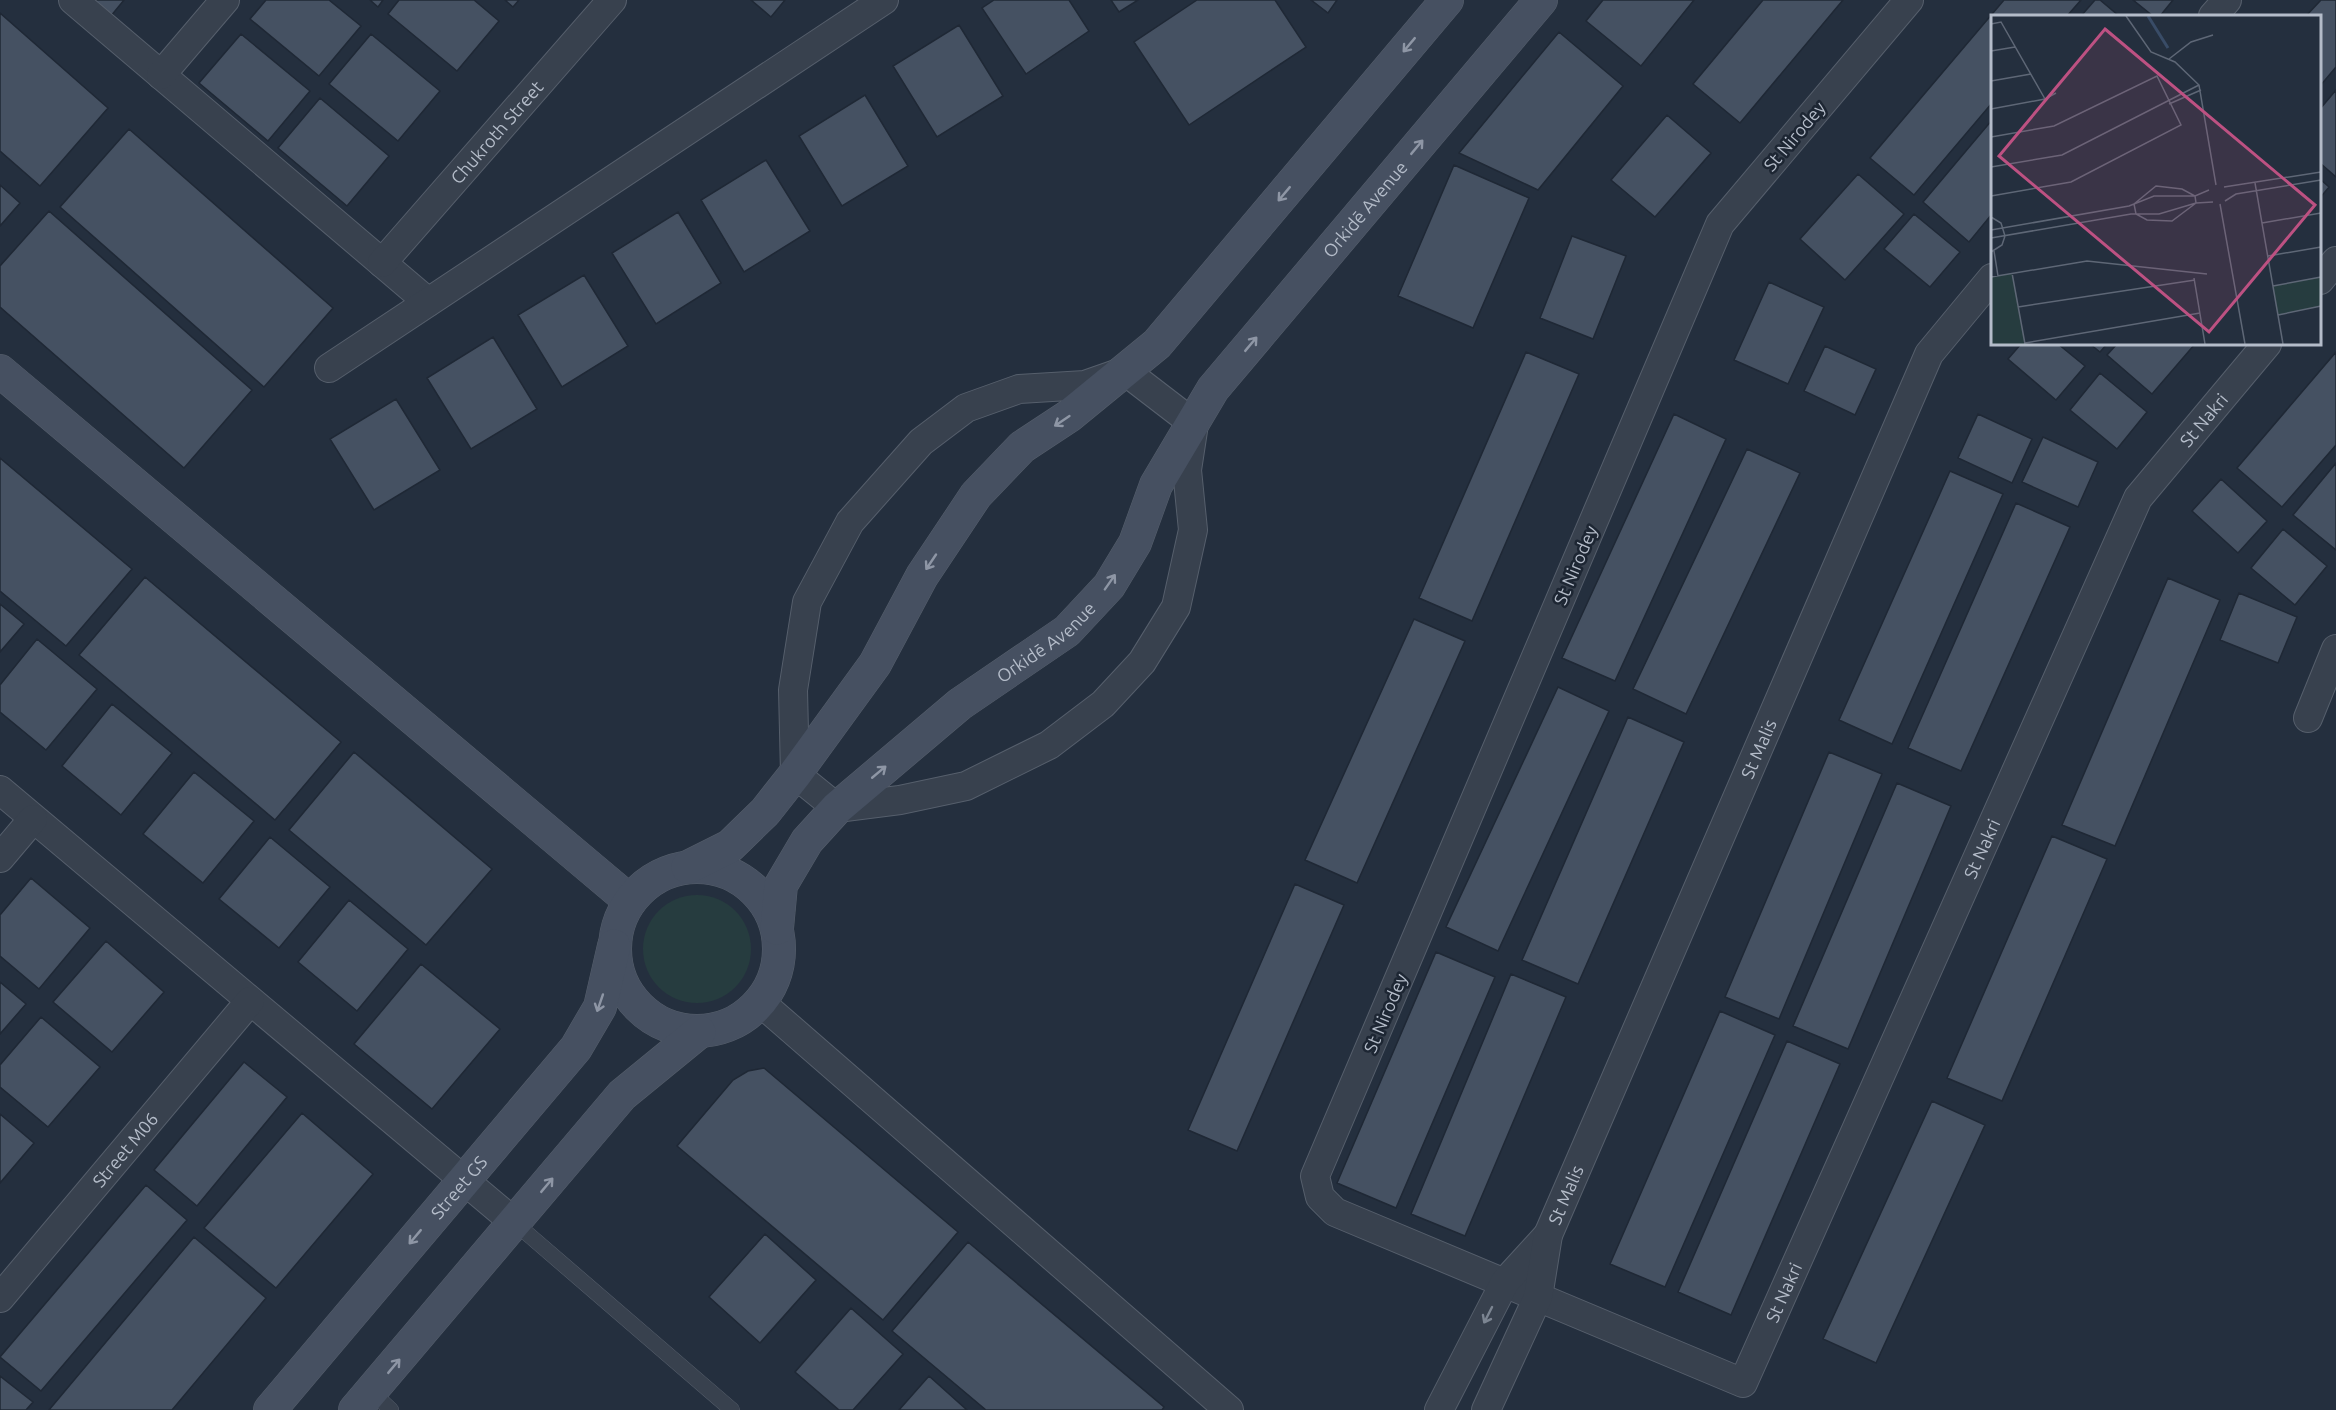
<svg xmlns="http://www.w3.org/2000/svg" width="2336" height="1410" font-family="Ubuntu,sans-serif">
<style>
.green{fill:#263c3f}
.building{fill:#455162;stroke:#1f2835;stroke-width:1.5}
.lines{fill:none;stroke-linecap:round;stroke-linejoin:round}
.lane-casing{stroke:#565f6c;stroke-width:16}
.street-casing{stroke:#565f6c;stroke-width:30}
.secondary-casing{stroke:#565f6c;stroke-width:34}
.lane{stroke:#38414e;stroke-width:15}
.street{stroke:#38414e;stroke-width:28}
.secondary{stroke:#465061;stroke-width:33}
.oneway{stroke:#8e96a5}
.oneway2{stroke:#7c8592}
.labels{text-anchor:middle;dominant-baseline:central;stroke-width:5;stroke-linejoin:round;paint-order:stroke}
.street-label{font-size:18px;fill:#b4bcc9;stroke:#1d2633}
.inset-river{fill:none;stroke:#394c67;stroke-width:3}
.inset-road{fill:none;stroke:#5e6776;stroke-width:1.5}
.view{fill:#bd5182;fill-opacity:0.15;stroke:#bd5182;stroke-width:3}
.inset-edge{fill:none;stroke:#b4bcc9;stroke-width:3}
</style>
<rect width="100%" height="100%" fill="#242f3e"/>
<!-- green -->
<path class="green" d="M643 949a54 54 0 1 1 108 0a54 54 0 1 1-108 0Z"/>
<!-- building -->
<path class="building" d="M80,0h44l-18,22z
M266,0h63l32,26 -42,50 -69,-57z
M370,0h13l-5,7z
M399,0h75l25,21 -42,50 -69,-57z
M505,0h14l-6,7z
M751,0h34l-14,17z
M994,0h75l20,31 -63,43 -44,-66z
M1111,0h27l-19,12z
M1197,0h78l31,47 -117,78 -55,-83z
M1311,0h26l-9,13z
M1603,0h91l-53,66 -55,-45z
M1763,0h80l-103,123 -47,-39z
M2004,0h77l-14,16h-75v87l-78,92 -44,-37z
M2095,0h5l19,16h-38z
M2133,0h40l-13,16h-7z
M2321,0h15v67l-16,19v-70h-14z
M0,13l108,95 -68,78 -40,-35z
M959,25l44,71 -66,41 -44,-71z
M1559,32l64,54 -85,104 -79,-37z
M241,34l69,57 -42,50 -69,-58z
M371,34l69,57 -42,50 -69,-57z
M2336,90v87l-16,-14v-54z
M865,95l43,71 -66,40 -43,-70z
M320,98l69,58 -42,50 -69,-58z
M1667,115l44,38 -56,64 -44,-37z
M1992,120v94l-23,28 -46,-40z
M129,129l204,179 -69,79 -204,-180z
M766,160l44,71 -66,41 -43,-72z
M1454,165l75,33 -56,130 -75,-32z
M1858,174l46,40 -59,66 -45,-41z
M2320,179l9,8 -9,11z
M0,185l20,18 -20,23z
M49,211l203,179 -68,78 -184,-161v-41z
M678,212l43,71 -65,41 -44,-71z
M1914,214l46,38 -30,35 -46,-38z
M1572,236l54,20 -33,83 -53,-21z
M584,275l44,71 -66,41 -44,-72z
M1769,282l55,25 -36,77 -54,-24z
M493,337l44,72 -66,40 -44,-71z
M2021,344h37l27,22 -29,34 -48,-41z
M2090,344h17l-7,8z
M2117,344h78l-43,50 -45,-39z
M1825,346l51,23 -21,46 -51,-24z
M1526,352l53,22 -107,247 -53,-23z
M2336,352v93l-54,62 -45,-39z
M2100,373l47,39 -30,37 -47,-39z
M396,399l44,71 -66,40 -44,-71z
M1674,414l52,25 -111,242 -53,-23z
M1978,414l54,25 -20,44 -54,-25z
M2043,437l55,25 -20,45 -56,-25z
M1747,449l53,24 -114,241 -53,-25z
M0,458l132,111 -66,77 -66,-55z
M2336,463v87l-43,-35z
M1950,471l53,23 -111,250 -53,-24z
M2221,479l46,42 -29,32 -46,-42z
M2016,503l54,24 -109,244 -53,-23z
M2283,529l44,37 -32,39 -44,-37z
M145,577l196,165 -66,78 -196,-165z
M2168,578l52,22 -105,246 -53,-21z
M2239,593l58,24 -19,46 -58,-23z
M0,604l24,20 -24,28z
M1414,619l51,22 -108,242 -52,-23z
M37,639l60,50 -51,61 -46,-38v-27z
M1558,687l51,24 -111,240 -52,-24z
M112,704l60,49 -51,62 -59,-49z
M1628,717l56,25 -106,242 -56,-24z
M354,752l138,117 -66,76 -137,-115z
M1829,752l53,22 -103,245 -54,-22z
M194,772l60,49 -51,62 -60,-49z
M1897,783l54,23 -103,243 -55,-23z
M2052,836l55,23 -105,242 -55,-23z
M270,837l60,50 -51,61 -60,-49z
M31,878l59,50 -51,61 -39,-33v-41z
M1295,884l49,21 -107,246 -49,-21z
M349,900l59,49 -51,62 -59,-49z
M106,941l58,51 -52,60 -59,-50z
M1436,952l59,25 -99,231 -59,-25z
M421,964l79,65 -68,80 -78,-65z
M1511,974l55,23 -101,239 -54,-22z
M0,982l26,22 -26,30z
M1720,1011l55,24 -110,252 -55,-23z
M41,1017l59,50 -52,60 -48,-40v-22z
M1787,1041l53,23 -109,251 -53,-23z
M244,1062l43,35 -90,109 -43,-36z
M764,1068l194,164 -75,88 -206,-174 56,-66 15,-9z
M1932,1101l53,24 -109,238 -53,-24z
M302,1113l71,61 -97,114 -72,-60z
M0,1114l34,29 -34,40z
M146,1185l41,35 -146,171 -41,-34z
M765,1234l51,46 -56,63 -51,-46z
M194,1237l72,61 -94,112h-123z
M968,1242l196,165 -2,3h-176l-94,-79z
M851,1308l52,46 -50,56h-14l-44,-38z
M0,1376l33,26 -7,8h-26z
M929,1376l38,34h-68z"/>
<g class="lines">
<!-- lane casing -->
<g class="lane-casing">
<path id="lane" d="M515,1223l217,187
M372,1392l19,18"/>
</g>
<!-- street casing -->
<g class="street-casing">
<g id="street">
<path d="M73,0l355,302"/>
<path id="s1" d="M1909,0l-189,224 -405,952 5,21 15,15 408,171 395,-885 129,-154"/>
<path d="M2213,16l14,-16"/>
<path d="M161,75l64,-75"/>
<path id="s2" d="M382,263l230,-263"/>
<path d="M2320,280l16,-19"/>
<path d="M329,368l555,-368"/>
<path d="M1125,371l69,53 -7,46 6,60 -17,77 -34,55 -39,42 -54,41 -83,41 -66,14 -63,8 -42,-34 -2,-84 14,-88 43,-80 71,-80 45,-34 53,-19 66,-4z"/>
<path d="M2308,718l28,-69"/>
<path d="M0,790l515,433"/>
<path d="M0,858l33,-39"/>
<path d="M760,1002l469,408"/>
<path id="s3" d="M0,1298l250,-297"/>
<path d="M1439,1410l66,-128 43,-47"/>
<path id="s4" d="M1486,1410l52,-113 10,-62 381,-881 63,-76"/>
</g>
</g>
<!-- secondary casing -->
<g class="secondary-casing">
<g id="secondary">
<path d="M0,371l630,530"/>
<circle cx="697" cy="949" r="82"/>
<path d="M688,867l42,-21 35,-34 30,-38 80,-110 47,-88 54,-81 46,-48 47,-31 88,-72 290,-344"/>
<path id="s5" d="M777,928l4,-43 26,-44 30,-33 123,-104 107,-73 42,-45 26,-43 21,-58 57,-96 328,-389"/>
<path id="s6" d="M270,1410l306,-362 24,-41 14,-61"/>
<path d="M355,1410l267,-315 77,-63"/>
</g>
</g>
<!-- lane -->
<use href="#lane" class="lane"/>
<!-- street -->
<use href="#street" class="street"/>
<!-- secondary -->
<use href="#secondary" class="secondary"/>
</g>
<!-- one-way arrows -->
<defs><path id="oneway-shaft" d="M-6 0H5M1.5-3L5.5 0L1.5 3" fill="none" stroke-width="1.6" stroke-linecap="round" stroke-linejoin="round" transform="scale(1.5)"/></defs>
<g class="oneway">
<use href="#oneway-shaft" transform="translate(1409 45) rotate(130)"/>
<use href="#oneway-shaft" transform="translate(1417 147) rotate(-50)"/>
<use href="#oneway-shaft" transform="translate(1284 194) rotate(130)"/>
<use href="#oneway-shaft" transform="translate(1251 344) rotate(-50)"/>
<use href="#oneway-shaft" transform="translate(1062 421) rotate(146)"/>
<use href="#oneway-shaft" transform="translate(931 562) rotate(124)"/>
<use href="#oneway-shaft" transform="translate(1110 582) rotate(-55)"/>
<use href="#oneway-shaft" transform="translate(879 772) rotate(-40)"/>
<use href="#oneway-shaft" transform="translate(600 1003) rotate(109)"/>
<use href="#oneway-shaft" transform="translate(547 1185) rotate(-50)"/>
<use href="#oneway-shaft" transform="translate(415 1237) rotate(130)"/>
<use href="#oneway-shaft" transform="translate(394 1366) rotate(-50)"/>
</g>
<use class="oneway2" href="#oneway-shaft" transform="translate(1488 1315) rotate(117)"/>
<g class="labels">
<!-- street labels -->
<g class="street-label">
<text stroke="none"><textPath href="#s2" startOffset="174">Chukroth Street</textPath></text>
<text transform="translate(1794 136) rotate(-50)">St Nirodey</text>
<text stroke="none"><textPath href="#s5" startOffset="950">Orkidē Avenue</textPath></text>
<text stroke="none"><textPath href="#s1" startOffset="2884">St Nakri</textPath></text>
<text transform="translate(1575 565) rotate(-67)">St Nirodey</text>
<text stroke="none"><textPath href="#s5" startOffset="406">Orkidē Avenue</textPath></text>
<text stroke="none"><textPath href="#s4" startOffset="717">St Malis</textPath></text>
<text stroke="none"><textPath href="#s1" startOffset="2398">St Nakri</textPath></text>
<text transform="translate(1385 1013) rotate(-67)">St Nirodey</text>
<text stroke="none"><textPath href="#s3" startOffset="194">Street M06</textPath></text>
<text stroke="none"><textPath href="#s6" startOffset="292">Street GS</textPath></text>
<text stroke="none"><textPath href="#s4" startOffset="231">St Malis</textPath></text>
<text stroke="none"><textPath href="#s1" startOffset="1912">St Nakri</textPath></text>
</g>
</g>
<!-- overview -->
<g transform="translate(1991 15)">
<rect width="330" height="330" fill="#242f3e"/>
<path d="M21,258l13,71h-34v-67zM330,262v29l-43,9 -5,-29z" fill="#263c3f"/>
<path class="inset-river" d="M157,1l20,32"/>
<path class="inset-road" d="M135,1l25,36 24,10 24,23 17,100M0,9l10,-2 44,77M0,36l24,-4M178,44l22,-17 22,-7M0,66l40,-7M178,89l32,-14M0,94l54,-10 11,-6M0,122l63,-11 103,-50 24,49 -110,57 -80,14M0,152l71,-12 137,-70M264,168l28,161M165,171l26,3 13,7 1,7 -24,18 -25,-1 -11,-6 -2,-10zM233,172l97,-15M234,186l11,-7 85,-14M229,189l25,140M0,202l10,6 4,13 -3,9 -11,7M271,208l59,-10M0,215l138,-24 25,-10h41l14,-6M0,223l140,-24h28l37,-11 17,-1M3,236l4,25M277,241l53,-9M21,258l13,71M0,262l96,-16 120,13M203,263l11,66M282,271l48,-9M27,292l177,-27M287,300l43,-9M34,328l175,-30"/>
<path class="view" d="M114,14l210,176 -106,127 -210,-176z"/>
<rect width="330" height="330" class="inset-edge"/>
</g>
</svg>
